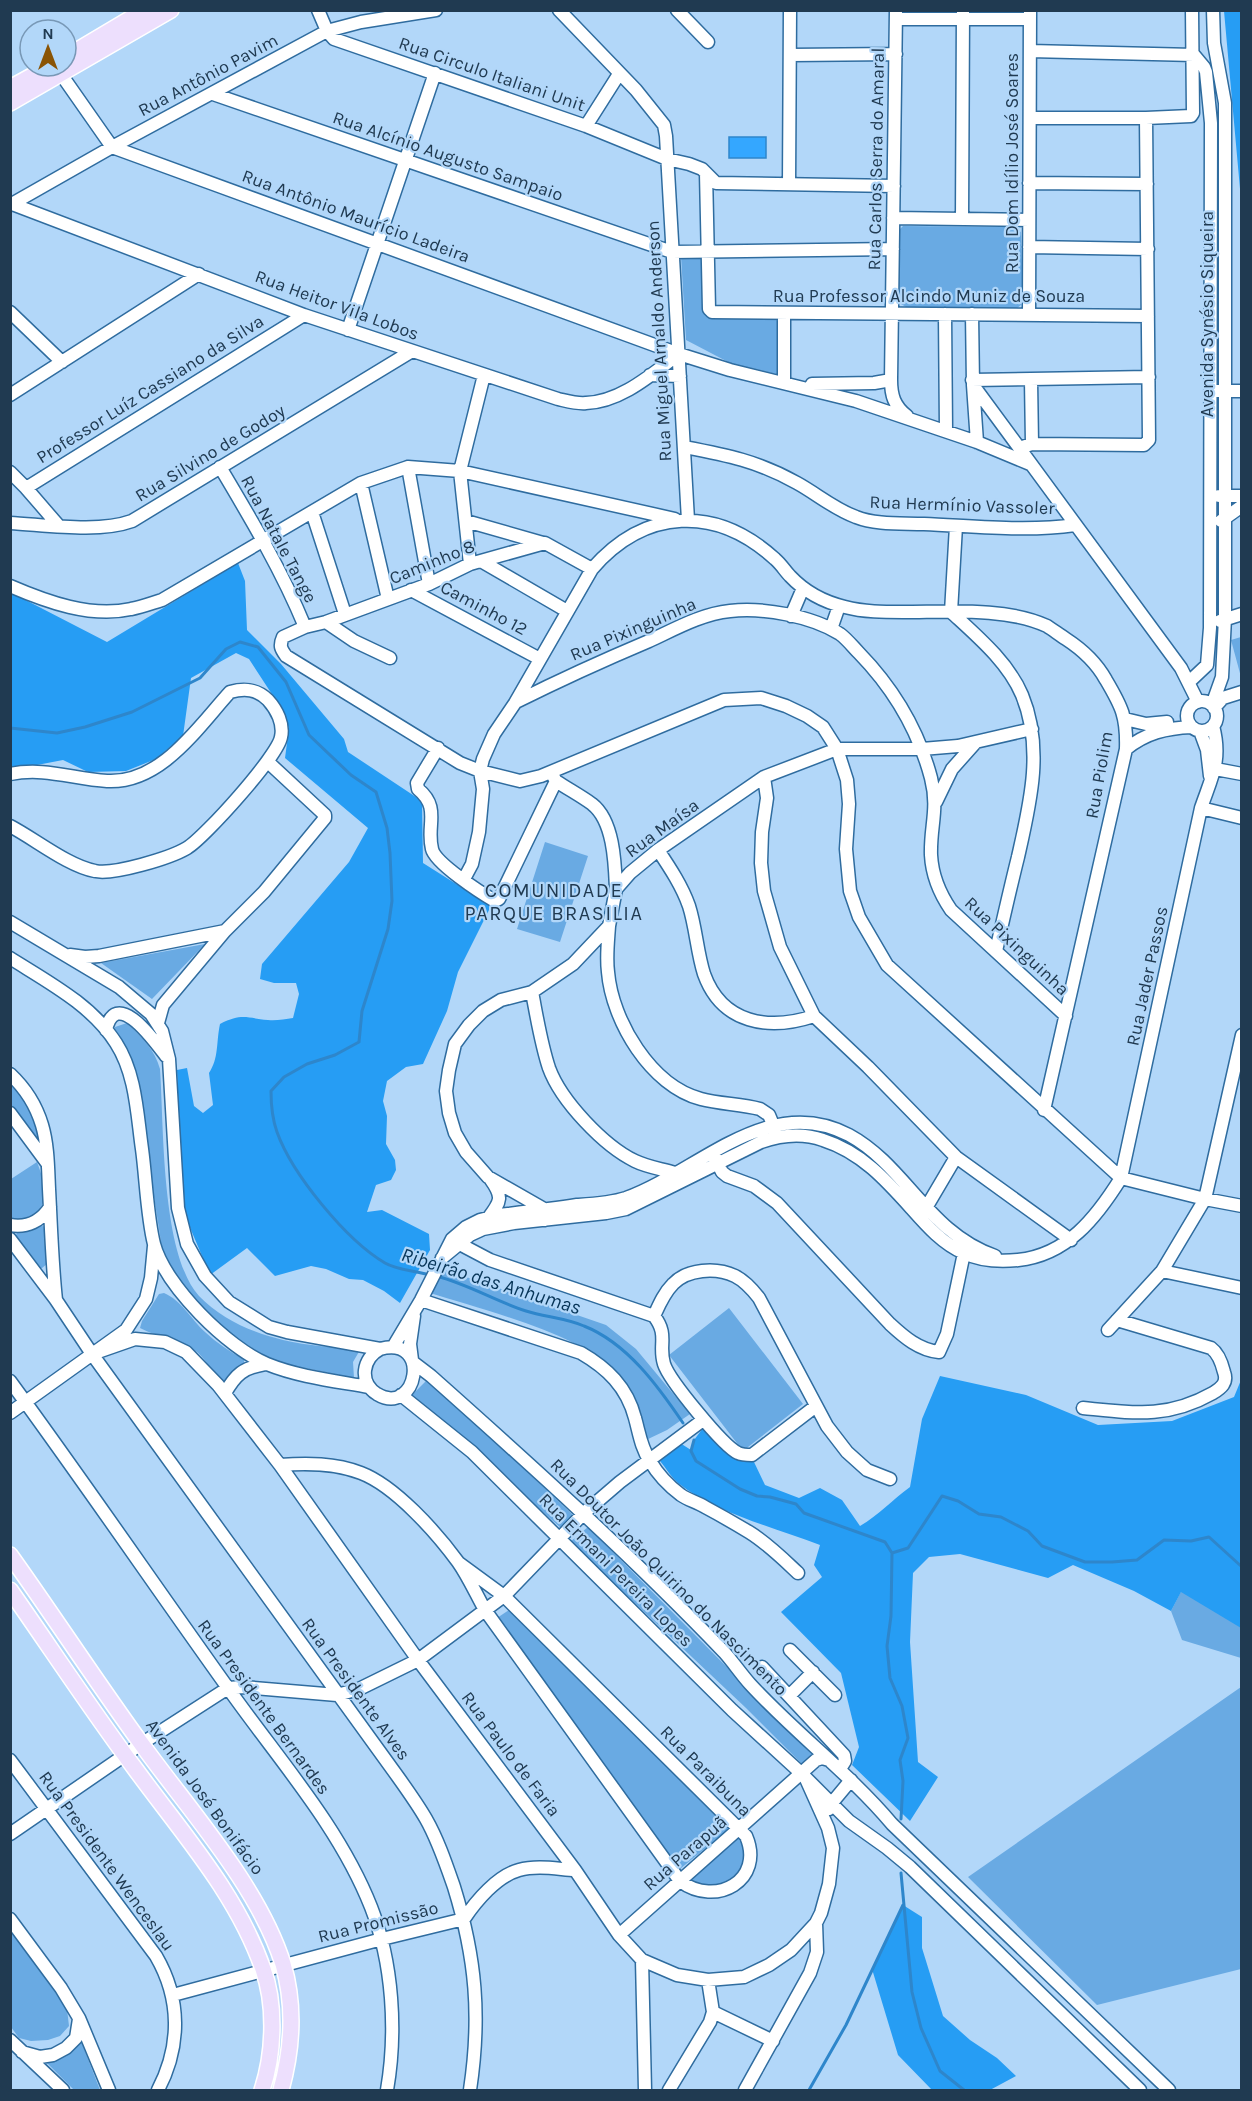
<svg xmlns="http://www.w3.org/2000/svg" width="1252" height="2101" font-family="Karla,sans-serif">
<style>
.green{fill:#69aae3}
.forest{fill:#269df4}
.water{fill:#34a7ff;stroke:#2e86cb;stroke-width:1.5}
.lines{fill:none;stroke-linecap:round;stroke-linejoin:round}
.stream{stroke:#2e86cb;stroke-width:3}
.minor-casing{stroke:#2f6c9f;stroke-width:15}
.major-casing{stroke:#fff;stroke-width:18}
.minor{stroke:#fff;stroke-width:12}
.major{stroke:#eddffd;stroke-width:15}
.labels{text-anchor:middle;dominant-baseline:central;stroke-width:4.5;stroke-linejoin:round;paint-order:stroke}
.street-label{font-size:18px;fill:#203a51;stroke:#b2d7f9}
.neighbourhood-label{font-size:20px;letter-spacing:1.5px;fill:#203a51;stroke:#b2d7f9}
.water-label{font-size:20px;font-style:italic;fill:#063457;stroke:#b2d7f9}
</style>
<rect width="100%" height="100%" fill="#b2d7f9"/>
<!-- green -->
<path class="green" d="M903,226l108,1 10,5 2,66 -2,7 -5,4 -110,-2 -5,-3 -2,-5 -2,-67z
M704,253l2,63h73l1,59 -50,-12 -44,-23 -5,-84z
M1241,637h1l-1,40 -10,-37z
M545,842l43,14 -28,86 -43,-13z
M205,944l-53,55 -51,-36z
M127,1023c15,14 28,27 33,46 4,57 1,185 39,227 22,23 54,37 84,44 25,6 52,7 77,10l-7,12 1,16 -79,-16 -63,-39 -48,-61 -28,-184 -21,-45v-6z
M10,1081l11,7 22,49v11l-32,-37z
M37,1162c8,22 14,40 -6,58l-20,-1v-40z
M42,1226l4,1 1,37 -5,4h-7l-20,-29 2,-7z
M440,1268l166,57 30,24 54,65 -23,16 -21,10c-6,-19 -10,-43 -22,-60 -33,-44 -141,-70 -194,-87z
M164,1293c17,7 27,26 41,39 12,11 25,20 39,27v6l-17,17c-14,-5 -19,-21 -30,-30 -17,-13 -39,-14 -57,-24l2,-7 17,-27z
M729,1308l74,96 -60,47 -74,-96z
M429,1378l145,138 -12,13 -150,-134z
M1241,1490v168l-59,-18 -11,-29 38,-74z
M588,1527l225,227 -11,10 -56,-56 -176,-166z
M509,1610l220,219 -49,40 -183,-251z
M1241,1687v282l-144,36 -129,-128z
M739,1835c2,4 5,9 6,13 1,6 -2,14 -3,19 -8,22 -34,22 -52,13z
M10,1929l57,80 2,17 -9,10 -12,4 -17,1 -12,-3 -8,-11z
M81,2041l19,49h-26l-29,-29 20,-7z"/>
<!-- forest -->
<path class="forest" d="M1224,11h17v189z
M238,563l7,18 2,49 34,34 63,75 4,13 74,49 1,62 68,43 -33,66 -11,39 -24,53 -17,3 -19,14 -4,20 4,15 -1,28 9,16 1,10 -5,10 -15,5 -9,27 15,-2 47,24 1,16 -30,53 -16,-12 -21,-11 -14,-1 -23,-10 -15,-3 -36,10 -28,-28 -37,27 -24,-57 -5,-49 -4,-99 10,-2 7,38 9,7 10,-8 -4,-32c10,-15 7,-30 11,-49 22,-11 26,-6 48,-4 8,1 17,-1 25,-2l6,-24 -3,-11h-22l-14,-4 2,-15 87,-102 19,-34 -83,-70 4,-30 -10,-23 -30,-46 -13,-6 -45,25 -8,58 -27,23 -30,12 -38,1 -25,-12 -52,10 -1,-178 97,50z
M940,1376l86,19 72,30 74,-4 62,-24 7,-17v248l-60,-36 -10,19 -37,-20 -61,-26 -25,13 -88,-24 -31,3 -16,16 -3,69 8,120 20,15 -28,44 -58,-56 7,-18 -18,-74 -60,-61 41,-35 -8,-12 6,-20c-47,-18 -102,-31 -142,-62 -7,-6 -12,-15 -18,-22l20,-18 11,7 3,-10 9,-12 37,30 14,4 11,23 34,13 21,-10 22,12 18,26c19,-11 32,-26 50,-39l12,-68z
M903,1905l19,12v31l21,68 27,24 27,18 19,18 -26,14h-58l-34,-35 -26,-86z"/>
<!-- water -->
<path class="water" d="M729,137h37v21h-37z"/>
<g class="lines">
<!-- stream -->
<path class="stream" d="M10,728l47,5 28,-6 47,-15 68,-34 26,-29 14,-7 18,5 28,35 23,53 42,40 25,17 11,36 3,25 2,48 -4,28 -26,82 -3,31 -24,13 -28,9 -23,13 -13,14c0,14 1,27 6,41 15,42 69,108 108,131 12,7 31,8 45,12
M436,1276c32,8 59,25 90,35 19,6 40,7 58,15 43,17 74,60 99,97
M694,1440l-3,11 5,10 44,28 17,7 13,1 26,7 8,9 81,29 7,11 16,-5 34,-52 16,5 21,13 22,3 27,14 14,15 43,16h27l25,-2 27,-20 27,1 18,-4 33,30
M892,1553l-1,63 -4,30 3,32 12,28 6,32 -8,22 3,21 -2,38
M901,1873l11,119 9,36 19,43 24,19
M809,2090l37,-65 57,-120"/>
<!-- minor casing -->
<g class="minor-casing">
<path id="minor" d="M318,10l9,21 7,8 252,87 81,33 22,5 13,5 14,14 178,3
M559,10l77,80 28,35 2,11 22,384
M677,10l31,32
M896,10l-5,370c0,15 3,26 16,36
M896,19h134
M1030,51l164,4
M790,55l106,-1
M56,67l56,80 567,207 51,16 126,31 121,41 53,22
M213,94l459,158 221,-3
M1030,118h116l45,-2 2,-3 -1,-103
M586,126l33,-52
M706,173l3,136 3,3 436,4
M1029,183l118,1
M789,184l1,-174
M12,204l292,111 254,84c9,2 19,5 28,4 35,-1 66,-29 93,-49
M10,205l102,-58 215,-116 34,-9 75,-12
M893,218l136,2
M962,219l1,-209
M1029,247l119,2
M10,312l52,50
M784,313v70
M945,314l1,117
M972,314l1,71 4,57
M1029,315l1,-305
M348,330l87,-257
M650,375l30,1
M972,380l177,-3
M1031,380l1,64
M812,384l62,-1 17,-3
M973,385l208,283 17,34
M1217,391h25
M10,395l189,-121
M684,447c42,8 74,14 113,36 20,11 37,26 59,34 20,8 46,6 68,7 49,2 102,8 151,1
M1019,448l13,-4 112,1 5,-5 -3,-322
M220,467c31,52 62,104 85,160
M408,467l21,117
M10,472l16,16
M361,483l27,116
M1219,496h23
M312,512l33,102
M466,521l77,22
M1221,521l21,-15
M10,523c37,2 89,10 122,-2l280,-170
M58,525l-32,-37 278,-173
M956,526l-5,86c26,24 57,50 71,83 22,53 8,109 -4,162 -8,32 -15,63 -22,94
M481,561l86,50
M470,564l-10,-93 24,-96
M592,569l-47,-26 -75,21 -41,20 -103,38 -21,5 -22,10c-4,9 -2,12 3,19l174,107 20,8 40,10 21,-5 183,-76 37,-2 25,8 21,10 16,11 14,22 10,31 2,24 -3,45 4,42 9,26 28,48 234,213 84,21 37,7
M10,586c37,16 81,32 121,23 11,-2 21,-6 31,-9l199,-117 47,-16 52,4 215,48
M411,590l129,69
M791,616l12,-28
M1220,621l22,-7
M326,622l28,19 36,17
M831,629l8,-23
M1189,682l18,-17 3,-37 1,-505 -5,-51 -2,-5 -10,-12
M1187 716a15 15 0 1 1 30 0a15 15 0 1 1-30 0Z
M516,702c44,-22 88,-42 133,-61 26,-12 52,-27 81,-30 32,-4 82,5 110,23 7,5 13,13 19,19 35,36 59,76 72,125 8,31 -1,48 0,77 1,19 9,39 20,55l115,106
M1212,705l10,-28 3,-59v-515l-11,-60 -1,-33
M1214,708l9,-10 19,-6
M1125,719l21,5 21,-2
M1200,731l7,19 3,26
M438,748l-21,35 1,6c23,19 8,36 14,60 3,14 49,44 63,52l4,-2 57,-118
M1126,749c20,-16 40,-21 66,-22
M1210,768l32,6
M10,774c35,-7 63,5 97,7 54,3 91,-54 123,-89 15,-4 27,-3 38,8 9,10 16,24 13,37 -3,19 -77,101 -94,111 -17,10 -73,27 -92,23 -27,-5 -60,-32 -85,-45
M553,776l3,5c12,8 25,15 36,23 22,17 23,60 24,85
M764,777l3,21 -5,34 -1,31 3,28 16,56 34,69 54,51 88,90 115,83
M936,802l16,-33 24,-27
M1201,808l41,10
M658,850c12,18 24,36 31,56 7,22 8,46 15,68 18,50 65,57 110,42
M464,879l8,-15 7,-32 4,-43 -3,-18 3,-12 11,-25 21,-31 77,-134c53,-61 124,-64 183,-10 6,5 10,12 15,17 15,16 34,26 55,31 19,5 39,5 58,5 45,0 103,-5 144,14 6,4 13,9 19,13 17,11 30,23 40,41 16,27 21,37 20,69l-82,361
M10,922l109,65 32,27 11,17 7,28 9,149 9,36 18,32 24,26 40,25 18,5 93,17c53,-14 37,69 -3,45 -19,-12 -14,-36 3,-45
M609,926c-1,15 -3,31 -1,46 4,49 43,114 93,127 19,5 40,5 59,10l9,6 7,17
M70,955l15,2 14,-1 126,-25
M10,958c38,24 82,47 106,85 20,31 21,71 26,106 4,29 5,67 12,95 11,42 74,104 113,120 32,13 69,17 102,23
M532,992c5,26 9,52 17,76 12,33 55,78 86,93 12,6 27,8 40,12l1,3
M158,1023l5,-18 62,-74 39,-39 61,-74v-3l-57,-53
M106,1030c10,-44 49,12 60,26
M10,1074c15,14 26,31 32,51 6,20 6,43 7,64 2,37 3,74 7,111
M10,1113l37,50
M714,1156l8,16 5,4 27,10 23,17 113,121c14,13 29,26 49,28l8,-18 17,-81
M923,1213l33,-56
M489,1217c12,-16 14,-20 2,-37
M545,1220l-1,-11 -56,-32 -22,-25 -11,-19 -6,-20 -3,-22 3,-21 6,-26 14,-19 14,-14 18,-11 31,-8 41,-28 36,-38 7,-37 14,-16 28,-23 106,-73 73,-28h85l36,-3 74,-17
M10,1225c17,3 31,-4 40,-18
M10,1239l46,61 36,54 306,423c10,14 20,28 28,42 12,21 20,45 28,68 22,71 27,130 16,203
M454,1241l36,19 164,56c15,19 4,29 10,48 5,16 59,82 74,89 4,2 10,2 14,2l64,-49
M442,1258l28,-23 13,-6 31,-6 92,-10 20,-4 135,-67c20,-7 42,-9 62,-2 38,12 63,40 89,69 15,17 31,35 52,44 17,8 35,9 54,7 49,-5 78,-42 103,-82l80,-370c11,-32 21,-48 12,-82
M1162,1271l80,17
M421,1300l160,53c26,15 46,34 54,65 4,14 6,30 15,43 7,12 19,25 31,34 7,5 16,7 24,12 15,8 29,16 44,25 18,11 33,26 49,41
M654,1316c5,-11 10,-23 19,-32 14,-15 43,-17 62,-8 10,5 17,13 24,22l68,128 20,26 20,18 23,9
M1108,1330l54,-59 43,-72 37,-164
M393,1347l28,-47 31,-61 14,-12 14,-7 20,-5c25,-3 51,-6 77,-10 16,-1 34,-2 49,-7 72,-26 142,-106 223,-63 57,31 79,98 146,121
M92,1354l43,-15 30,3 21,10 32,33 62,80 138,195 157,210 44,65 23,25 35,15 31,5 36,-3 25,-12 22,-15 25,-27 5,-10 8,-29 4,-36 -5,-20 -22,-49
M412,1360l-2,-16 4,-28
M414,1363l17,13c100,89 200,179 293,276 9,10 17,22 26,32 45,49 99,89 142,140l277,266
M10,1381c74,101 145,205 218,307 50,71 111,138 143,219 22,56 26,125 16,183
M225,1393c11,-19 18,-25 40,-29
M401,1395l71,57 260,258 70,64 47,47 38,27 23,19 230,223
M1083,1408c50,5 84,11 130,-15 8,-5 15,-10 11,-21 -2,-8 -6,-19 -13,-24l-94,-28
M10,1413l116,-83 20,-31 5,-21 3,-32
M280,1465c27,-2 55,-2 81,8 34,13 75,59 97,89 10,14 18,32 27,48l195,271c36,27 85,-1 66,-45l-242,-240 -45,-33
M790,1650l45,45
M762,1667l82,88 1,6 -5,8
M789,1696l24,-24
M10,1760l146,196c25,43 25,90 2,134
M829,1809l2,-5 20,-24
M10,1834l131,-90 87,-56 15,-1 94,8 22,-6 59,-29 86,-64 80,-83 36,-31 83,-62
M10,1919l51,69 18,30 30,72
M619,1935l197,-175 6,-2 7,2
M642,1960l3,130
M173,1995l209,-56 82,-20c12,-18 33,-43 55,-49 18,-5 38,-1 56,0
M713,2012l60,29
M10,2040l53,50
M22,2052l18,5 13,-2 13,-7 10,-10 3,-19
M669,2090l41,-68 3,-10 -5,-32
M745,2090l65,-117 7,-21 -1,-29"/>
</g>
<!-- major casing -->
<g class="major-casing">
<path id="major" d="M66,57l79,-47
M10,88l40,-22
M10,103l161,-93
M10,1555c45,63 87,128 133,191 47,65 116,141 140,218 12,41 9,86 -2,126
M10,1590c42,60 82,121 126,180 46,63 101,124 127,199 13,36 11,85 -1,121"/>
</g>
<!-- minor -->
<use href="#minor" class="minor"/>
<!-- major -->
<use href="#major" class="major"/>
</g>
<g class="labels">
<!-- street labels -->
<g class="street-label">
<text transform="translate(492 74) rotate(19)">Rua Circulo Italiani Unit</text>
<text transform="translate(208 75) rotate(-28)">Rua Antônio Pavim</text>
<text transform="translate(448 156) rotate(19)">Rua Alcínio Augusto Sampaio</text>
<text transform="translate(876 159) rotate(-89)">Rua Carlos Serra do Amaral</text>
<text transform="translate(1012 163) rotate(-90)">Rua Dom Idílio José Soares</text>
<text transform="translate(356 216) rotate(20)">Rua Antônio Maurício Ladeira</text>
<text x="929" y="296">Rua Professor Alcindo Muniz de Souza</text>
<text transform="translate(337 305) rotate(20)">Rua Heitor Vila Lobos</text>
<text transform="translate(1207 314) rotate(-90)">Avenida Synésio Siqueira</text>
<text transform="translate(659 341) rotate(-93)">Rua Miguel Arnaldo Anderson</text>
<text transform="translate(150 389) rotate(-32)">Professor Luíz Cassiano da Silva</text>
<text transform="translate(210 453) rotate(-31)">Rua Silvino de Godoy</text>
<text transform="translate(962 505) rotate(2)">Rua Hermínio Vassoler</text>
<text transform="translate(279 539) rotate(62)">Rua Natale Tange</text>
<text transform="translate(432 562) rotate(-22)">Caminho 8</text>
<text transform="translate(484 608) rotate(28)">Caminho 12</text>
<text transform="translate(633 629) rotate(-23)">Rua Pixinguinha</text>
<text transform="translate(1099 775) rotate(-80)">Rua Piolim</text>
<text transform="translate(662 828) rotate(-36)">Rua Maísa</text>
<text transform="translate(1017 946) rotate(43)">Rua Pixinguinha</text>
<text transform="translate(1147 976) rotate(-78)">Rua Jader Passos</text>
<text transform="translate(616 1570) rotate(45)">Rua Ermani Pereira Lopes</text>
<text transform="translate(669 1577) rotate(45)">Rua Doutor João Quirino do Nascimento</text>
<text transform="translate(356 1689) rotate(54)">Rua Presidente Alves</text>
<text transform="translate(264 1707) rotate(54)">Rua Presidente Bernardes</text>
<text transform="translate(511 1754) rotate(53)">Rua Paulo de Faria</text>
<text transform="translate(706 1771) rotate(45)">Rua Paraibuna</text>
<text transform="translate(205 1797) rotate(54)">Avenida José Bonifácio</text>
<text transform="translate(685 1853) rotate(-41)">Rua Parapuã</text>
<text transform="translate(107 1861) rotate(54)">Rua Presidente Wenceslau</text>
<text transform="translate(378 1922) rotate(-14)">Rua Promissão</text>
</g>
<!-- neighbourhood labels -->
<g class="neighbourhood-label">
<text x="554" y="890">COMUNIDADE<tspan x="554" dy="23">PARQUE BRASILIA</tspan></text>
</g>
<!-- water labels -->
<g class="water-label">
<text transform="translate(491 1281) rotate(17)">Ribeirão das Anhumas</text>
</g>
</g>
<!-- border -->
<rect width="1252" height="2101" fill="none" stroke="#203a51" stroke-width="24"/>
<!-- north arrow -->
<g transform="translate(48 48)"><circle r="28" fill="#b2d7f9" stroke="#7898b6" stroke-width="1.5"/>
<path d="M0-4.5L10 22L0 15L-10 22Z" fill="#8a5405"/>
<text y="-9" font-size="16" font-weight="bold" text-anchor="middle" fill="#203a51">N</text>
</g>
</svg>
